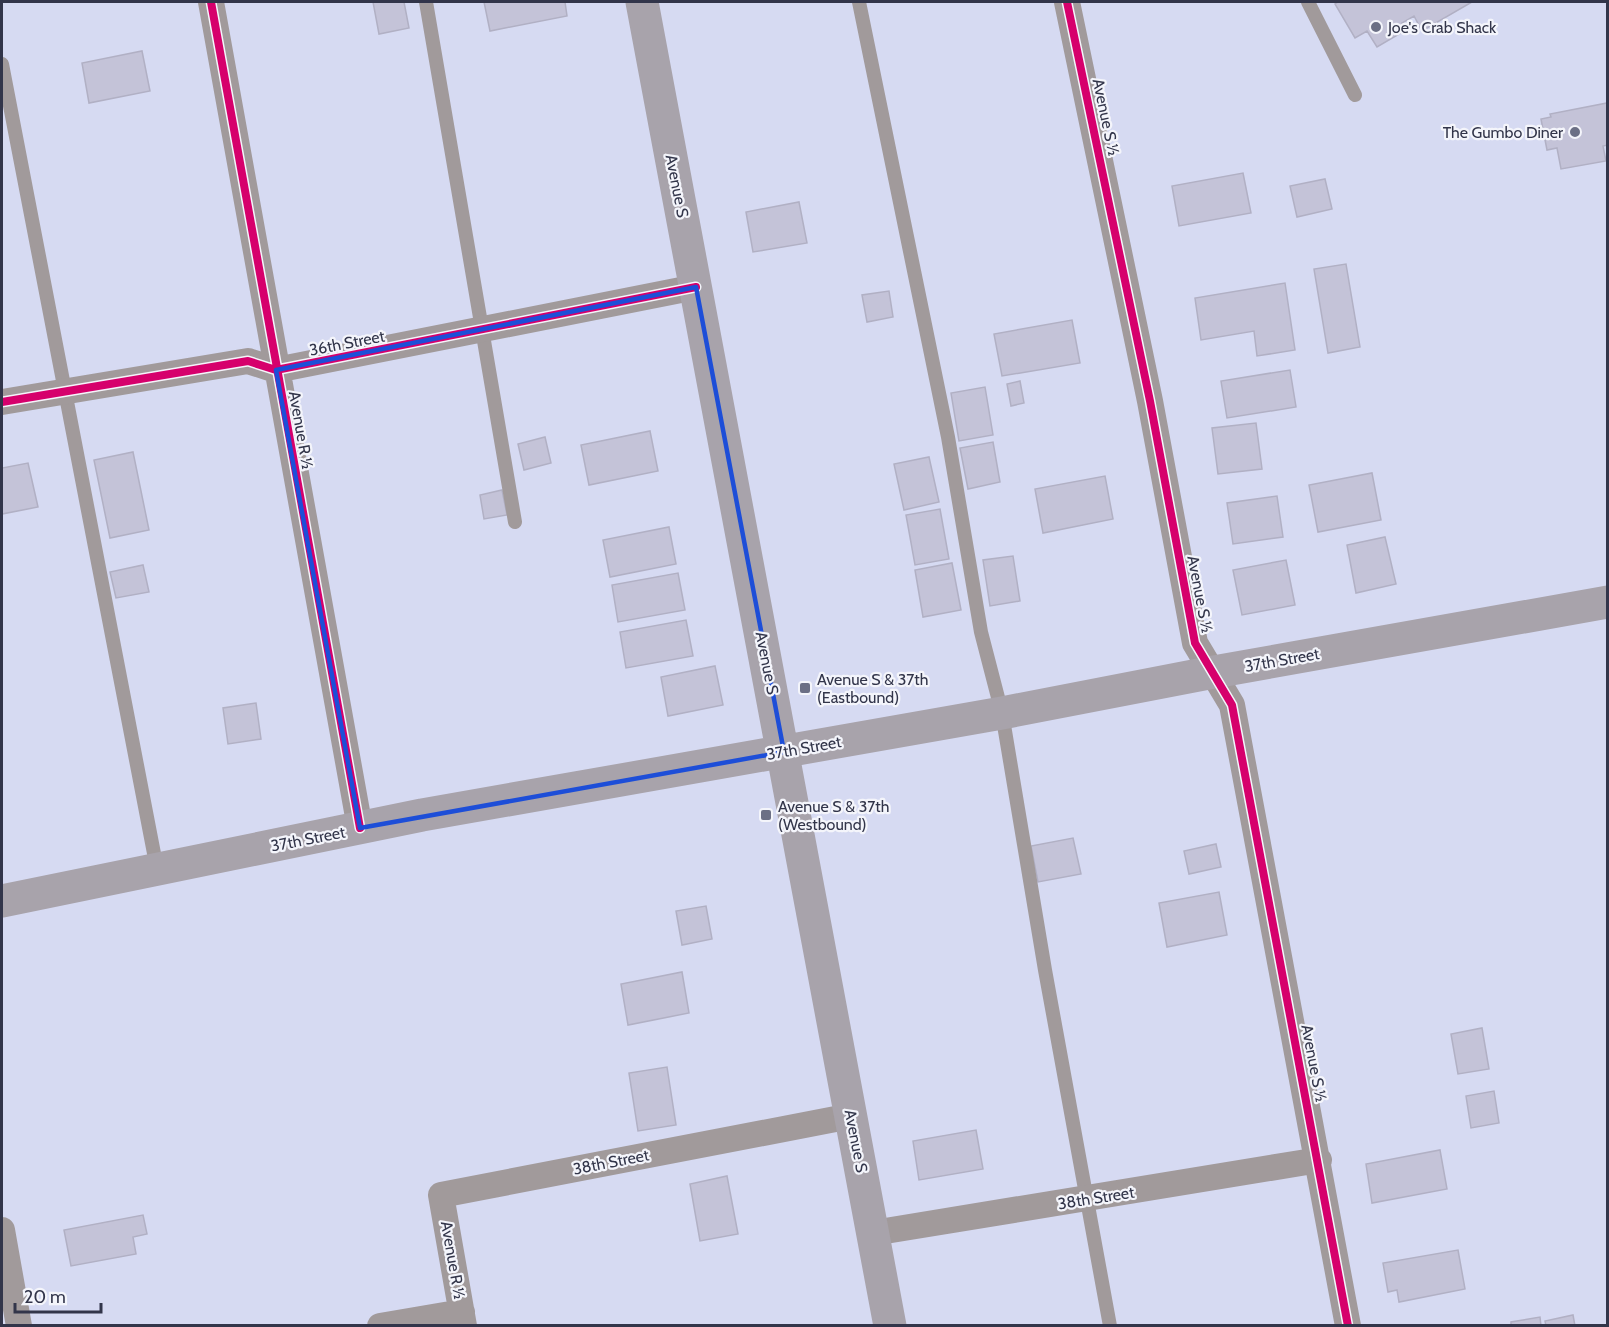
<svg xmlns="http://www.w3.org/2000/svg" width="1609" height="1327" font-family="Cabin,sans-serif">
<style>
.building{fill:#c4c3d8;stroke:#b1b0c4;stroke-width:1.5}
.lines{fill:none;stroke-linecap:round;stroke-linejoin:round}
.lane{stroke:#a19a9b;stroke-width:14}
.street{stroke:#a19a9b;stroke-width:26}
.secondary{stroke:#a8a3ab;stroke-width:33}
.cycleway-casing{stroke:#f4f5fb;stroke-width:11}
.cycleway{stroke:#d6006c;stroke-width:8}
.marked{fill:none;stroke:#1d4ed8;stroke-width:4.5;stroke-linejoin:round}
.poi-dot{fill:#6b6f85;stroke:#f4f5fb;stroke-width:2}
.labels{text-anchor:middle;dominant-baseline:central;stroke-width:4.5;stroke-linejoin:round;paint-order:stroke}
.poi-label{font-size:16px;fill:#32354a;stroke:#f4f5fb;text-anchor:start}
.street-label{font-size:16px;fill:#32354a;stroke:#f4f5fb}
</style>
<rect width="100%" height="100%" fill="#d6daf2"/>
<!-- building -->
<path class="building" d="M373,2h31l5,26 -30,6z
M484,2h81l2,14 -77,15z
M1338,2h134l-50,29 -8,-15 -12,7 4,7 -29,17 -10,-16 -12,7 -20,-34z
M142,51l8,40 -61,12 -7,-40z
M1607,103l1,42 -5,1 3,15 -45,8 -4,-21 -10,2 -6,-31 10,-2 -1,-3z
M1243,173l8,40 -72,13 -7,-40z
M1325,179l7,30 -35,8 -7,-31z
M799,202l8,41 -54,9 -7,-40z
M1346,264l14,83 -32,6 -14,-84z
M1285,283l10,67 -38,6 -3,-25 -53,9 -6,-42z
M889,291l4,26 -26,5 -5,-27z
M1072,320l8,43 -78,13 -8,-42z
M1290,370l6,37 -69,11 -6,-37z
M1020,381l4,22 -13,3 -4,-22z
M985,387l8,48 -34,6 -8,-48z
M1256,423l6,46 -44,5 -6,-46z
M650,431l8,40 -69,14 -8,-40z
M545,437l6,26 -27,7 -6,-26z
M993,442l7,40 -32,7 -8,-41z
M133,452l16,78 -39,8 -16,-78z
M929,457l10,45 -35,8 -10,-46z
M28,463l10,44 -36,7v-46z
M1372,473l9,47 -63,12 -9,-47z
M1105,476l8,43 -70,14 -8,-44z
M502,490l5,25 -23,4 -4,-24z
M1277,496l6,41 -50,7 -6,-41z
M940,509l9,50 -34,6 -9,-50z
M669,527l7,37 -66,13 -7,-37z
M1385,537l11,47 -40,9 -9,-48z
M1013,556l7,45 -30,5 -7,-46z
M1286,560l9,45 -53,10 -9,-45z
M952,563l9,47 -38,7 -8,-47z
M143,565l6,27 -33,6 -6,-26z
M678,573l7,37 -67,12 -6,-37z
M686,620l7,36 -67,12 -6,-36z
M715,666l8,39 -55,11 -7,-39z
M256,703l5,36 -33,5 -5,-36z
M1073,838l8,36 -43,8 -7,-36z
M1216,844l5,23 -32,7 -5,-23z
M1219,892l8,43 -60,12 -8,-44z
M706,906l6,33 -30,6 -6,-34z
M682,972l7,41 -61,12 -7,-41z
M1482,1028l7,41 -31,5 -7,-40z
M667,1067l9,58 -38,6 -9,-58z
M1494,1091l5,32 -28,5 -5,-32z
M976,1130l7,39 -64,11 -6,-39z
M1440,1150l7,39 -75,14 -6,-39z
M727,1176l11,58 -38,7 -10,-57z
M143,1215l4,19 -14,3 3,17 -65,12 -7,-36z
M1458,1250l7,39 -66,13 -2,-12 -9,2 -5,-29z
M1573,1315l2,11h-29l-1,-5z
M1540,1317l1,9h-30v-4z"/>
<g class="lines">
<!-- lane -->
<path class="lane" d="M426,2l89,520
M859,2l89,435 33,195 21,81 43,257 65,356
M1308,2l47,93
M2,64c53,268 101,537 155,805"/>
<!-- street -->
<path class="street" d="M211,2l149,826
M1067,2l83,399 45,242 37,62 116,621
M2,402l246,-41 28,9 420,-83
M2,1230l17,96
M873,1233l446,-73
M380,1326l82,-14
M464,1326l-23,-131 410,-79"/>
<!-- secondary -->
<path class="secondary" d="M642,2l248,1324
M2,901l420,-86 580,-102 212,-41 394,-70"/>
<!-- cycleway casing -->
<g class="cycleway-casing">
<path id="cycleway" d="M211,2l149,826
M1067,2l83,399 45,242 37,62 116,621
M2,402l246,-41 28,9 420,-83"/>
</g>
<!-- cycleway -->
<use href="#cycleway" class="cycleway"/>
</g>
<!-- marked area -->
<path class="marked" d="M696,287l88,465 -424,76 -84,-458z"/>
<!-- markers -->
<g class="poi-dot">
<circle cx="1376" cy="27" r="6"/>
<circle cx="1575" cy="132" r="6"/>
<rect x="799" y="682" width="12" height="12" rx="3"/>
<rect x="760" y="809" width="12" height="12" rx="3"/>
</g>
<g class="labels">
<!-- poi labels -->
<g class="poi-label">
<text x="1388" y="27">Joe's Crab Shack</text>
<text x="1563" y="132" text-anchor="end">The Gumbo Diner</text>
<text x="817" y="679">Avenue S &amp; 37th<tspan x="817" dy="18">(Eastbound)</tspan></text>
<text x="778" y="806">Avenue S &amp; 37th<tspan x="778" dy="18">(Westbound)</tspan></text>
</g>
<!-- street labels -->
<g class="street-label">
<text transform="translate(1106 117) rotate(78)">Avenue S ½</text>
<text transform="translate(677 186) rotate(79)">Avenue S</text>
<text transform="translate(347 343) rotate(-11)">36th Street</text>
<text transform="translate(301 430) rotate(80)">Avenue R ½</text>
<text transform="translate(1200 594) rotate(79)">Avenue S ½</text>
<text transform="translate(1282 660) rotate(-10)">37th Street</text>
<text transform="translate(767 663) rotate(79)">Avenue S</text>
<text transform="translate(804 748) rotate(-10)">37th Street</text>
<text transform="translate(308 839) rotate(-11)">37th Street</text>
<text transform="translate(1314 1063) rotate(79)">Avenue S ½</text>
<text transform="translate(856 1141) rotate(79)">Avenue S</text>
<text transform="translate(611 1162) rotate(-11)">38th Street</text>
<text transform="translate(1096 1198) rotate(-9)">38th Street</text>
<text transform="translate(453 1260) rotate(80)">Avenue R ½</text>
</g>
</g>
<!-- border -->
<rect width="1609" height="1327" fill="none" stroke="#32354a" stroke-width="6"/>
<!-- scale -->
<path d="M15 1303v9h86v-9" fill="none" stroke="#32354a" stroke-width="3"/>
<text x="24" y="1303" font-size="18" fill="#32354a" stroke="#f4f5fb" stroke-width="4.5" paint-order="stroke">20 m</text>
</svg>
